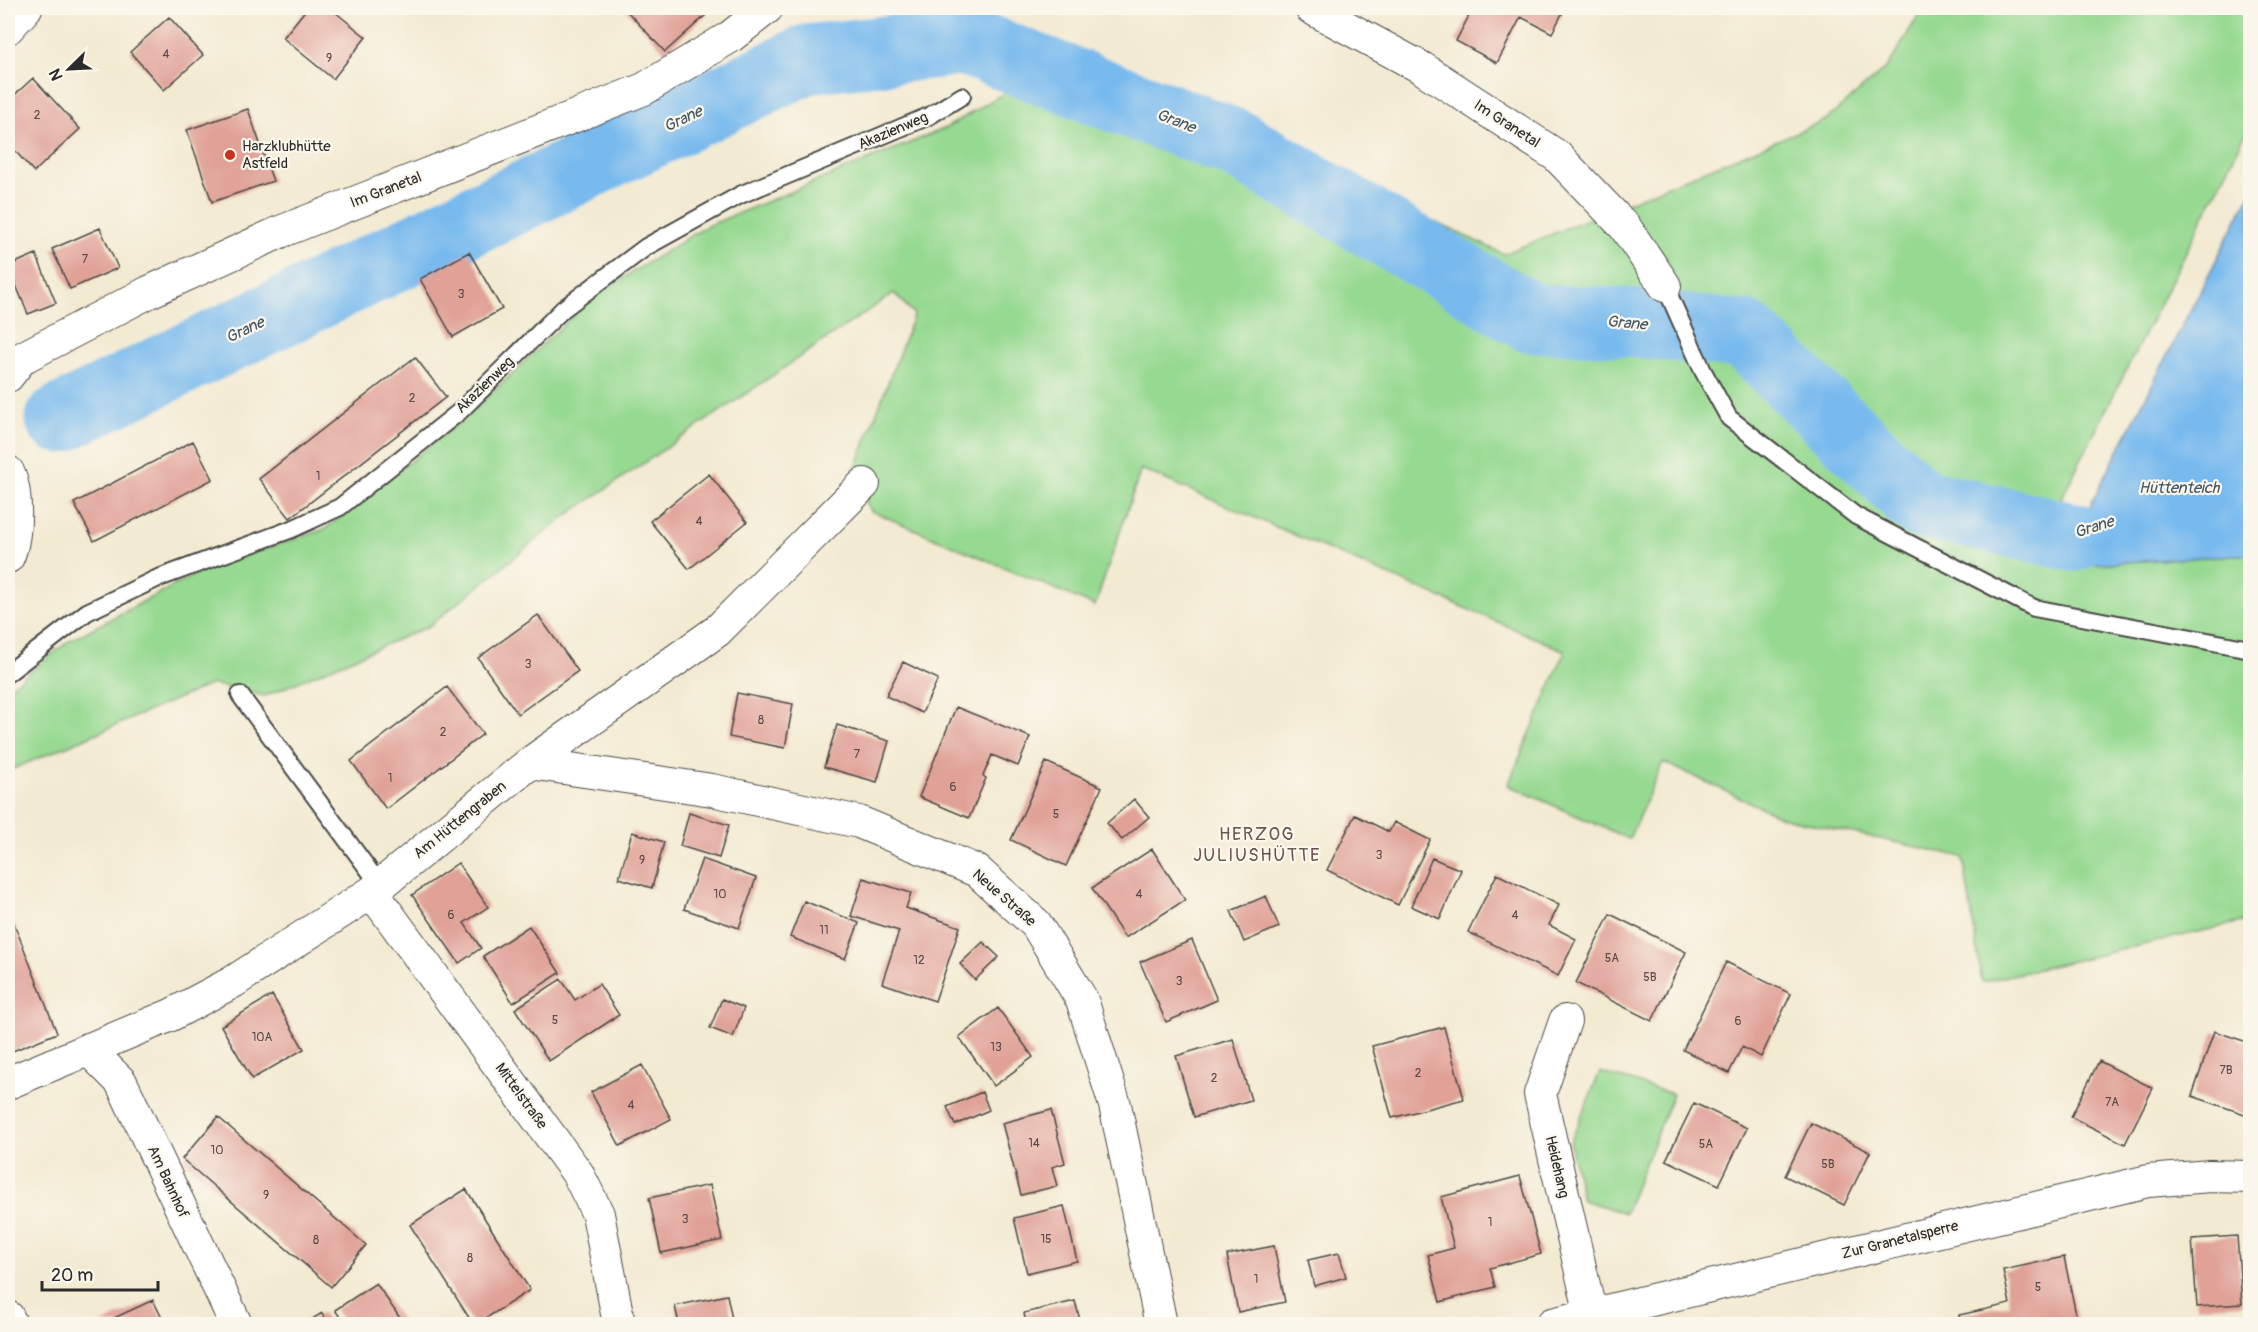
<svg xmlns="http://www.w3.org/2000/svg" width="2258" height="1332" font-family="Pangolin,sans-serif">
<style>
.green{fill:#96d991;stroke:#60825e;stroke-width:1.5}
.water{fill:#78baee;stroke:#52728c;stroke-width:1.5}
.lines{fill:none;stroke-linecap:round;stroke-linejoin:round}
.river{stroke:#78baee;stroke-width:69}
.building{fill:#e0a197}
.service-casing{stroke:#494844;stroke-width:20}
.minor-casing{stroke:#494844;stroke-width:34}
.service{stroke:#fff;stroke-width:16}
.minor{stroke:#fff;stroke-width:32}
.poi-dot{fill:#c8321e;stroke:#fbf7ec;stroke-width:2}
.labels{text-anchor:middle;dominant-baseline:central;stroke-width:4.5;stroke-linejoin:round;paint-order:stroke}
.number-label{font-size:12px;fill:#584846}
.street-label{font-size:15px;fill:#2b2b2b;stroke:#fbf7ec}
.poi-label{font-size:15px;fill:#2b2b2b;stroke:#fbf7ec;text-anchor:start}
.water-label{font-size:16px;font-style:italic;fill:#425666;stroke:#fbf7ec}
.quarter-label{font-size:18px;letter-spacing:1.5px;fill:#6a5451;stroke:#fbf7ec}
</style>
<rect width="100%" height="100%" fill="#fbf7ec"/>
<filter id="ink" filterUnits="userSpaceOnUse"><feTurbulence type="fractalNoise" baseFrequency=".0167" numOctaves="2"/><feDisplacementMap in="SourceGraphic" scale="12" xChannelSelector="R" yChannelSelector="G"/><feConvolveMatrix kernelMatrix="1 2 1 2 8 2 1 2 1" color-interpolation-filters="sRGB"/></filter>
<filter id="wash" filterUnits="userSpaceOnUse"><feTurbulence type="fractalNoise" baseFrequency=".008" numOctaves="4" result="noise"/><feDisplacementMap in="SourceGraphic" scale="24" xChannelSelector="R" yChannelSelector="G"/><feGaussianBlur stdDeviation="1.35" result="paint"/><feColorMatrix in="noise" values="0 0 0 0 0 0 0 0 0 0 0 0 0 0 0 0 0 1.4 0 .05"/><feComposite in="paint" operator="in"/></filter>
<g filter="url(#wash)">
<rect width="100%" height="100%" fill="#f3ead2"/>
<!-- green -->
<path class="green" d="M1923,8h327v117l-193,382 26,12 -9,18 -9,29 185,-12v366l-268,62 -19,-125 -179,-39 -121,-56 -34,77 -121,-54 57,-134 -424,-182 -46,137 -224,-95 -19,-33 62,-164 -20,-21 -331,225 -134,108 -164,70 -53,-12 -204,87v-82l61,-48 136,-72 120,-40 140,-111 129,-122 111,-69 241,-99 113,-68 183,73 262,121 322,-134 63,-55z
M1600,1072l73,22 -48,119 -43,-13 -12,-57z"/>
<!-- water -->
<path class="water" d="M2250,194v360l-185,12 9,-29z"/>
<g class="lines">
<!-- river -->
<path class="river" d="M60,419l747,-360 158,-18 272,103 294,174 92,4 122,13 175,168 154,34"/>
</g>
<g id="blocks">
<!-- building -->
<path class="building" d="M307,8h23l36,29 -33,42 -50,-41z
M624,8h77l6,6 -42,38z
M1473,8h92l-13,25 -31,-16 -24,46 -41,-22z
M169,17l34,38 -39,35 -34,-38z
M33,78l47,51 -46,43 -26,-29v-42z
M248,109l25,72 -61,21 -25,-72z
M100,228l18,40 -48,21 -18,-40z
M469,252l33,57 -49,28 -33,-58z
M36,254l20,49 -28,11 -20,-48z
M415,357l31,40 -156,121 -31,-39z
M193,441l20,38 -119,62 -20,-38z
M709,474l38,48 -58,47 -39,-48z
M538,615l40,56 -60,43 -40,-56z
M903,662l35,17 -16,34 -36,-17z
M447,687l36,47 -97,75 -35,-48z
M737,693l56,11 -8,44 -56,-11z
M956,707l74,30 -12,29 -26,-11 -9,21 3,2 -17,40 -50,-21z
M837,725l52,16 -12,41 -53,-15z
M1046,762l56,25 -36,79 -55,-26z
M1134,799l15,18 -27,23 -15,-17z
M689,813l40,12 -10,33 -39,-12z
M1355,815l34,17 5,-10 36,18 -32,65 -71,-35z
M632,832l32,10 -12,46 -33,-10z
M1152,849l33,51 -60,38 -33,-50z
M1432,858l29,12 -21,49 -29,-13z
M702,859l54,19 -17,50 -55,-19z
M458,863l30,44 -24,16 17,25 -22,15 -47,-68z
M1497,874l62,31 -10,20 27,14 -18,37 -90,-44z
M863,878l48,15 -5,15 54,19 -25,74 -53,-18 17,-52 -48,-15z
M1266,896l13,31 -35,15 -13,-31z
M804,901l55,22 -14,36 -55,-22z
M8,908l49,125 -49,20z
M1610,914l76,38 -34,69 -76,-38z
M529,926l31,47 -47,30 -30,-47z
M1192,940l25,60 -51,22 -26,-60z
M983,942l16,15 -24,23 -15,-16z
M1726,962l65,32 -30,63 -19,-10 -13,26 -46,-23z
M561,979l14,21 24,-16 20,31 -70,46 -34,-52z
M272,995l32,54 -52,30 -31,-53z
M722,999l22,9 -11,29 -23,-9z
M998,1008l35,49 -39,29 -35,-49z
M1444,1027l20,72 -72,19 -20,-72z
M2214,1031l36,12v73l-58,-20z
M1233,1039l18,61 -57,17 -18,-61z
M2099,1061l54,27 -28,56 -54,-27z
M642,1065l29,54 -51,27 -29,-54z
M982,1092l7,18 -34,15 -8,-18z
M1694,1103l53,25 -28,57 -53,-25z
M1051,1110l14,53 -13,4 5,19 -36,9 -19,-72z
M218,1117l148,128 -35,42 -149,-128z
M1811,1123l59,29 -26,53 -59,-29z
M1520,1176l21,78 -51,14 5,19 -55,15 -12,-47 26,-7 -13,-51z
M710,1185l12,55 -61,13 -12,-55z
M466,1189l64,101 -53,34h-4l-63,-99z
M1064,1206l13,55 -50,12 -13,-55z
M2237,1236l5,68 -45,3 -5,-68z
M1274,1246l11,56 -47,10 -11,-57z
M1339,1253l7,24 -32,9 -6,-26z
M2064,1257l14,67h-117l-2,-9 51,-11 -7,-34z
M376,1283l28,41h-59l-10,-14z
M727,1295l6,29h-54l-4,-18z
M153,1300l12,24h-64z
M1075,1301l6,23h-55l-2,-11z
M322,1313l7,11h-25z
M964,1320l1,4h-18v-1z"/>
</g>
</g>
<g filter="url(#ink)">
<use href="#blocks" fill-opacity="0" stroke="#494844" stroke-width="1.5"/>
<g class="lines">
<!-- service casing -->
<g class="service-casing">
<path id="service" d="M1665,286l38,85 26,47 127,98 178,92 216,41
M8,673l79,-61 69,-33 136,-50 48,-22 119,-95 104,-103 83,-62 94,-52 189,-79 33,-20
M240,695l140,190"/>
</g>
<!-- minor casing -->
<g class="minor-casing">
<path id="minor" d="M1311,8l111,60 135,88 68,71 40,59
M8,28l18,-20
M8,376l14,-18 127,-66 131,-60 364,-143 86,-52 37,-29
M8,472c10,20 9,65 0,85
M530,763l182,27 147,32 118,49 59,53 46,76 33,105 46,219
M372,892l206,282 20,40 21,110
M1565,1021l-25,73 51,221
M88,1049l33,33 115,242
M8,1083l163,-68 62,-33 139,-90 158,-129 187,-132 147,-147
M8,1317l3,7
M1552,1324l596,-143 62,-5 40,1"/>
</g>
<!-- service -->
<use href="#service" class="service"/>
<!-- minor -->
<use href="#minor" class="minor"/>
</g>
</g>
<!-- markers -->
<circle class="poi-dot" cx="230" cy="155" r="6"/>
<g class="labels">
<!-- number labels -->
<g class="number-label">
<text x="166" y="54">4</text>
<text x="329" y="58">9</text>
<text x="37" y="115">2</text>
<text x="85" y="259">7</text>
<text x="461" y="294">3</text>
<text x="412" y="398">2</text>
<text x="318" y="476">1</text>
<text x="699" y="521">4</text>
<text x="528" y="664">3</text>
<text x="761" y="720">8</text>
<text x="443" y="732">2</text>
<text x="857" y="754">7</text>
<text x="390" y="778">1</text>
<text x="953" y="787">6</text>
<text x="1056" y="814">5</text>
<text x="1379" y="855">3</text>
<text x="642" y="860">9</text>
<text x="720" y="894">10</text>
<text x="1139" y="894">4</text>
<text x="451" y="915">6</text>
<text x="1515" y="915">4</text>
<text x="824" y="930">11</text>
<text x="1612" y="958">5A</text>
<text x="919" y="960">12</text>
<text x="1650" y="977">5B</text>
<text x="1179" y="981">3</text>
<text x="555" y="1020">5</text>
<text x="1738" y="1021">6</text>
<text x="262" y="1037">10A</text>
<text x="996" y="1047">13</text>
<text x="2226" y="1070">7B</text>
<text x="1418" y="1073">2</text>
<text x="1214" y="1078">2</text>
<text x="2112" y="1102">7A</text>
<text x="631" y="1105">4</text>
<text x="1034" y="1143">14</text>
<text x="1706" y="1144">5A</text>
<text x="217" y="1150">10</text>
<text x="1828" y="1164">5B</text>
<text x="266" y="1195">9</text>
<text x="685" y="1219">3</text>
<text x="1490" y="1222">1</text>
<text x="1046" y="1239">15</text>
<text x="316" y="1240">8</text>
<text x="470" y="1258">8</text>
<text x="1256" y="1279">1</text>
<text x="2038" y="1287">5</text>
</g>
<!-- street labels -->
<g class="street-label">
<text transform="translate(1507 124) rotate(33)">Im Granetal</text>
<text transform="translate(893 131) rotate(-23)">Akazienweg</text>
<text transform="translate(386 190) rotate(-21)">Im Granetal</text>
<text transform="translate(485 385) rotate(-44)">Akazienweg</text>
<text transform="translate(460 820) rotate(-39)">Am Hüttengraben</text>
<text transform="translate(1004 898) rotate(41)">Neue Straße</text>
<text transform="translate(521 1096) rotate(54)">Mittelstraße</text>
<text transform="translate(1557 1167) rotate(77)">Heidehang</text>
<text transform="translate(168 1182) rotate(65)">Am Bahnhof</text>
<text transform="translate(1900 1240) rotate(-14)">Zur Granetalsperre</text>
</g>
<!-- poi labels -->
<g class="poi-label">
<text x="242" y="146">Harzklubhütte<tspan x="242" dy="17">Astfeld</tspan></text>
</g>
<!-- water labels -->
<g class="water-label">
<text transform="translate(683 119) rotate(-26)">Grane</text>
<text transform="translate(1176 121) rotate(21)">Grane</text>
<text transform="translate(1627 323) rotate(5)">Grane</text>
<text transform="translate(245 330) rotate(-26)">Grane</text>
<text x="2179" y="488">Hüttenteich</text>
<text transform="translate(2094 527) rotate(-18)">Grane</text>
</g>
<!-- quarter labels -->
<g class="quarter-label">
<text x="1257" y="834">HERZOG<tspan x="1257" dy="21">JULIUSHÜTTE</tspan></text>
</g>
</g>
<!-- margin -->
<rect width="2258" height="1332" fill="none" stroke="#fbf7ec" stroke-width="30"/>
<!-- north arrow -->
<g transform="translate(69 69) rotate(246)" stroke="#fbf7ec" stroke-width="4.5" paint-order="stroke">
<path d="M0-4.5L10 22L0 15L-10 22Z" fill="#2b2b2b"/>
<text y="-9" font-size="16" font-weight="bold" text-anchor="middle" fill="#2b2b2b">N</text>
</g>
<!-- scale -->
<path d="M42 1281v9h116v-9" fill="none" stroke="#2b2b2b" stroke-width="3"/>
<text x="51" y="1281" font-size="18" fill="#2b2b2b" stroke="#fbf7ec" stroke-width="4.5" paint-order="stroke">20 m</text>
</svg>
